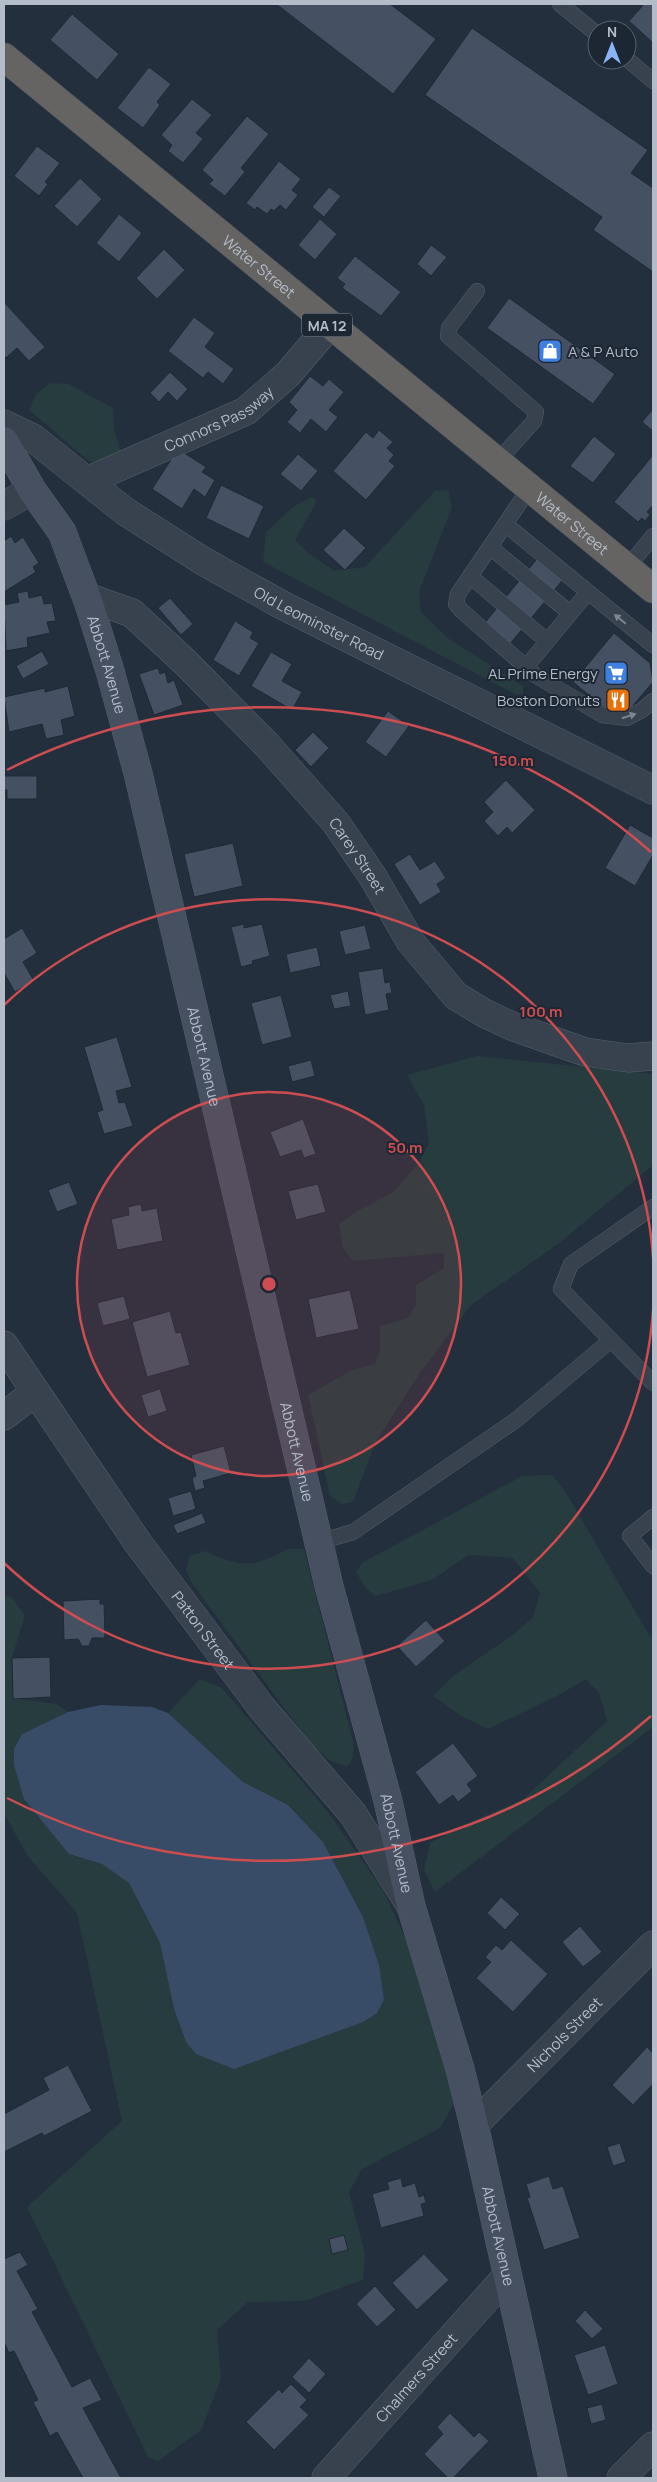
<svg xmlns="http://www.w3.org/2000/svg" width="657" height="2482" font-family="Manrope,sans-serif">
<style>
.green{fill:#263c3f}
.water{fill:#394c67}
.building{fill:#455162;stroke:#1f2835}
.lines{fill:none;stroke-linecap:round;stroke-linejoin:round}
.service-casing{stroke:#565f6c;stroke-width:16}
.minor-casing{stroke:#565f6c;stroke-width:29}
.tertiary-casing{stroke:#565f6c;stroke-width:29}
.secondary-casing{stroke:#565f6c;stroke-width:29}
.trunk-casing{stroke:#434c59;stroke-width:29}
.service{stroke:#38414e;stroke-width:15}
.minor{stroke:#38414e;stroke-width:28}
.tertiary{stroke:#38414e;stroke-width:28}
.secondary{stroke:#465061;stroke-width:28}
.trunk{stroke:#656462;stroke-width:28}
.oneway{fill:#7c8592}
.ring{fill:none;stroke:#ce4d50;stroke-width:2.5}
.labels{text-anchor:middle;dominant-baseline:central;stroke-width:4;stroke-linejoin:round;paint-order:stroke}
.shield{fill:#1d2633;stroke:#878f9c;stroke-width:1}
.shield-label{font-size:14px;font-weight:bold;fill:#b4bcc9}
.street-label{font-size:15px;fill:#b4bcc9;stroke:#1d2633}
.poi-label{font-size:15px;fill:#b4bcc9;stroke:#1d2633;text-anchor:end}
.centre{fill:#ce4d50;stroke:#1d2633;stroke-width:2.5}
.ring-label{font-size:15px;text-anchor:middle;font-weight:bold;fill:#ce4d50;stroke:#1d2633;stroke-width:4;stroke-linejoin:round;paint-order:stroke}
</style>
<rect width="100%" height="100%" fill="#242f3e"/>
<!-- green -->
<path class="green" d="M50,383l18,1 45,24 1,22 8,24 -5,6 -27,2 -61,-52 7,-16z
M448,490l4,17 -33,85 2,20 28,27 74,47v8h-8l-252,-132 3,-30 27,-25 18,-10 6,4 -22,39 13,13 26,18 31,-4 70,-76z
M477,1056l176,18v91l-95,79 -87,61 -51,68 -45,70 -22,59 -11,2 -12,-8 -22,-101 44,-25 23,-6 5,-14v-24l28,-8 8,-13v-20l28,-17v-15l-91,8 -10,-13 -4,-24 18,-13 35,-18 26,-29 11,-21 -5,-38 -17,-30z
M552,1475l13,16 88,151v85l-218,165 -11,-22 6,-27 38,-20 54,-23 85,-79 -8,-28 -13,-14 -29,17 -69,33 -27,-13 -28,-20 20,-20 61,-42 19,-17 7,-24 -27,-35 -45,-3 -36,25 -57,16 -10,-9 -9,-15 6,-9 160,-87z
M288,1549h16l49,192c1,11 2,19 -7,26l-17,-7 -19,-17 -119,-161 -5,-12 3,-14 16,-5c37,17 47,17 83,-2z
M10,1596l15,19 -13,43 1,40 44,6 11,8 -46,22 47,120 33,10 27,19 31,60 14,66 12,33 193,-77 -16,-48 -40,-75 -35,-37 -45,-23 -75,-69 32,-34 22,9 106,124 55,78 24,52 48,160 -15,26 -78,41 -13,23 16,62 -2,26 -59,21 -56,1 -31,28 4,49 -20,51 -43,31 -10,-4 -121,-250 95,-86 -45,-208 -50,-58 -23,-42v-216z"/>
<!-- water -->
<path class="water" d="M101,1705l51,2 16,6 75,69 45,23 35,37 40,75 16,48 5,35 -7,13 -14,9 -129,47 -38,-15 -10,-12 -12,-33 -14,-66 -31,-60 -27,-19 -33,-10 -45,-55 -10,-34v-16l8,-15 46,-22z"/>
<!-- building -->
<path class="building" d="M276,4h114l46,35 -43,55z
M644,4h9v39l-24,-22z
M72,14l47,40 -22,26 -47,-40z
M472,28l176,122 -17,23 22,15v84l-60,-42 9,-13 -177,-122z
M149,67l22,17 -14,18 3,3 -17,23 -26,-20z
M192,99l20,16 -16,18 7,6 -20,24 -15,-12 4,-6 -11,-10z
M247,116l22,18 -28,34 4,4 -20,24 -16,-12 4,-4 -11,-10z
M37,146l23,17 -15,19 3,2 -9,12 -25,-20z
M279,161l22,18 -9,11 6,5 -12,15 -6,-5 -6,6 -3,-2 -4,5 -10,-7 -2,3 -9,-7z
M80,178l22,21 -25,28 -23,-21z
M329,187l12,9 -17,21 -12,-10z
M119,214l23,19 -23,29 -23,-19z
M320,219l17,15 -22,26 -17,-15z
M431,245l16,12 -16,19 -14,-12z
M164,249l21,21 -28,29 -21,-21z
M355,256l46,36 -20,24 -39,-28 3,-4 -8,-6z
M509,298l106,76 -22,30 -106,-76z
M4,302l41,45 -16,14 -12,-13 -11,10 -2,-3z
M194,317l21,16 -10,14 29,22 -11,15 -15,-12 -5,6 -35,-27z
M170,372l18,17 -11,12 -9,-9 -9,10 -9,-9z
M310,376l13,10 6,-7 15,13 -15,18 9,7 -12,15 -15,-13 -11,14 -13,-11 10,-12 -8,-8z
M653,409v22l-11,-9z
M379,430l14,12 -6,6 7,7 -5,6 6,5 -29,34 -33,-29 33,-39 7,6z
M594,436l22,18 -23,29 -23,-17z
M178,449l28,18 -4,5 13,8 -10,17 -11,-8 -12,20 -30,-20z
M298,454l20,17 -17,20 -21,-17z
M653,455v50l-6,7 3,3 -5,6 -3,-3 -4,4 -24,-20z
M221,485l43,21 -15,33 -43,-21z
M344,528l22,20 -21,22 -22,-20z
M11,536l4,7 8,-6 16,26 -6,4 3,5 -32,20v-51z
M544,550l26,21 -61,74 -25,-21z
M28,591l1,7 13,-3 2,9 8,-1 4,18 -9,1 3,11 -23,5 1,9 -22,4 -2,-46 15,-3 -2,-9z
M170,598l23,26 -12,11 -23,-27z
M235,621l18,11 -3,6 9,5 -20,33 -26,-16z
M614,633l36,30 3,19 -23,27 -21,3 -36,-30z
M42,651l7,13 -26,15 -7,-13z
M271,652l21,12 -10,17 20,11 -10,18 -41,-24z
M158,668l2,6 5,-2 3,11 6,-3 9,25 -29,10 -15,-41z
M68,686l7,30 -14,4 3,15 -18,4 -4,-15 -33,8 -5,-35 41,-9v4z
M388,711l21,15 -23,31 -21,-15z
M313,732l16,16 -18,19 -16,-17z
M4,776h33v23h-30v-9h-3z
M506,780l29,30 -23,23 -5,-6 -9,9 -14,-15 9,-9 -9,-10z
M630,825l23,13v17l-18,31 -30,-18z
M233,843l10,43 -49,11 -10,-43z
M410,854l10,16 15,-9 11,17 -9,6 4,8 -21,13 -26,-41z
M244,924v4l18,-4 8,32 -18,5 1,3 -12,3 -10,-40z
M365,925l6,24 -26,6 -6,-24z
M22,928l15,25 -14,9 11,19 -19,11 -11,-19v-34z
M317,947l4,19 -31,7 -4,-19z
M383,968l2,15 5,-1 2,11 -6,1 3,16 -24,5 -7,-43z
M348,991l3,15 -17,3 -4,-14z
M281,995l11,42 -30,8 -11,-42z
M117,1037l15,50 -16,4 3,12 6,-1 8,24 -29,8 -7,-22 6,-2 -19,-63z
M311,1060l4,16 -23,6 -4,-16z
M303,1119l13,35 -12,4 -3,-8 -21,7 -10,-25z
M69,1182l9,22 -21,8 -9,-22z
M318,1184l8,28 -30,8 -8,-29z
M141,1204l1,7 15,-3 6,33 -46,9 -6,-31 18,-4 -1,-8z
M350,1290l9,39 -43,9 -8,-39z
M124,1296l6,23 -27,7 -6,-23z
M170,1311l6,22 5,-1 9,33 -43,12 -15,-55z
M160,1389l7,22 -19,6 -7,-22z
M224,1446l7,27 -28,8 2,7 -10,3 -3,-13 4,-2 -5,-21z
M191,1491l5,18 -23,7 -5,-18z
M202,1513l4,10 -29,11 -4,-9z
M100,1599v5h4l1,34h-13l-3,8h-7l-4,-7 -14,1 -1,-39z
M426,1620l19,21 -29,26 -19,-21z
M50,1657l1,40 -38,2 -1,-41z
M453,1743l25,33 -11,8 5,7 -14,11 -5,-7 -14,10 -24,-33z
M501,1897l19,17 -15,16 -18,-17z
M580,1926l22,26 -19,15 -21,-25z
M511,1940l37,34 -35,38 -37,-34 15,-16 -6,-5 11,-12 6,5z
M647,2047l6,6v31l-20,21 -21,-20z
M68,2065l24,46 -48,25 -2,-3 -38,19v-38l45,-24 -6,-12z
M620,2143l6,19 -13,4 -6,-19z
M549,2176l4,13 10,-3 17,52 -36,12 -17,-52 3,-1 -4,-13z
M401,2178l2,9 12,-4 4,14 5,-2 2,8 -5,1 3,12 -43,12 -9,-34 17,-5 -2,-7z
M344,2235l4,15 -16,4 -3,-15z
M20,2252l8,13 -11,6 21,38 -6,3 40,75 18,-9 12,22 -19,8 38,70h-38l-26,-46 -7,4 -17,-34 5,-2 -24,-49 -5,2 -5,-11v-83z
M424,2254l25,26 -32,30 -25,-27z
M375,2286l21,24 -19,17 -21,-23z
M585,2310l18,19 -11,10 -17,-18z
M605,2345l13,39 -30,11 -14,-40z
M309,2358l17,16 -17,19 -17,-16z
M291,2384l16,16 -7,7 9,8 -35,35 -28,-28 33,-33 3,4z
M602,2404l4,16 -15,4 -4,-16z
M450,2413l24,24 5,-5 10,9 -36,37h-5l-24,-24 19,-20 -6,-7z"/>
<g class="lines">
<!-- service casing -->
<g class="service-casing">
<path id="service" d="M560,4l37,30
M627,59l26,22
M477,291l-28,37 -1,8 88,76 -2,9 -38,42
M529,489l-71,105 -2,10 6,7 73,64 67,40 25,3 15,-8 11,-9
M505,524l148,121
M490,547l80,66
M627,568l26,-32
M470,576l77,65
M526,667l62,-75
M653,1207l-82,57 -10,25 92,94
M653,1517l-23,19 23,30
M319,1542l34,-10 163,-112 95,-80"/>
</g>
<!-- minor casing -->
<g class="minor-casing">
<g id="minor">
<path id="s1" d="M4,424l29,14 93,74 77,49 79,44 371,185"/>
<path id="s2" d="M87,481l159,-70 42,-37 41,-48"/>
<path d="M4,506l28,-16"/>
<path id="s3" d="M87,597l45,16 53,49 82,83 69,78 37,54 37,64 46,55 28,17 30,14 71,25 43,6 25,-2"/>
<path id="s4" d="M4,1345l134,198 124,165 91,106 56,89"/>
<path d="M4,1416l31,-24"/>
<path d="M621,2478l32,-32"/>
</g>
</g>
<!-- tertiary casing -->
<g class="tertiary-casing">
<g id="tertiary">
<path id="s5" d="M474,2125l179,-180"/>
<path id="s6" d="M326,2478l180,-201"/>
</g>
</g>
<!-- secondary casing -->
<g class="secondary-casing">
<g id="secondary">
<path id="s7" d="M4,441l28,49 30,42 27,72 21,67 28,102 191,813 59,215 23,105 49,163 14,56 79,353"/>
</g>
</g>
<!-- trunk casing -->
<g class="trunk-casing">
<g id="trunk">
<path id="s8" d="M4,57l649,532"/>
</g>
</g>
<!-- service -->
<use href="#service" class="service"/>
<!-- minor -->
<use href="#minor" class="minor"/>
<!-- tertiary -->
<use href="#tertiary" class="tertiary"/>
<!-- secondary -->
<use href="#secondary" class="secondary"/>
<!-- trunk -->
<use href="#trunk" class="trunk"/>
</g>
<!-- one-way arrows -->
<defs><path id="oneway-solid" d="M-6-.8H1V-3.2L6.5 0L1 3.2V.8H-6Z" transform="scale(1.25)"/></defs>
<g class="oneway">
<use href="#oneway-solid" transform="translate(620 619) rotate(-141)"/>
<use href="#oneway-solid" transform="translate(629 716) rotate(-18)"/>
</g>
<!-- distance rings -->
<circle cx="269" cy="1284" r="192" fill="#ce4d50" fill-opacity=".12"/>
<g class="ring">
<circle cx="269" cy="1284" r="192"/>
<path d="M653 1311A385 385 0 0 1 4 1563M4 1005A385 385 0 0 1 653 1257"/>
<path d="M651 1716A577 577 0 0 1 7 1798M7 770A577 577 0 0 1 651 852"/>
</g>
<!-- icons -->
<defs>
<g id="shop-square" transform="scale(1.25)"><rect x="-9" y="-9" width="18" height="18" rx="4" fill="#3f7fe0" stroke="#1d2633"/><path d="M-5-2.5h2.3a2.7 3.5 0 0 1 5.4 0H5L5.5 6h-11ZM-1.5-2.5h3a1.5 2.3 0 0 0-3 0Z" fill="#fff"/></g>
<g id="supermarket-square" transform="scale(1.25)"><rect x="-9" y="-9" width="18" height="18" rx="4" fill="#3f7fe0" stroke="#1d2633"/><path d="M-6-5.5h2.5l.6 2H6L4.5 2H-2.5L-4.4-4H-6ZM-1.5 3.2a1.3 1.3 0 1 0 .1 0ZM3 3.2a1.3 1.3 0 1 0 .1 0Z" fill="#fff"/></g>
<g id="restaurant-square" transform="scale(1.25)"><rect x="-9" y="-9" width="18" height="18" rx="4" fill="#e8710a" stroke="#1d2633"/><path d="M-5-6h1v4h1v-4h1v4h1v-4h1v5L-1.5 .5V6h-2V.5L-5-1ZM5-6V6H3V1.5H1.5Q1.5-4 5-6Z" fill="#fff"/></g>
</defs>
<g fill-rule="evenodd">
<use href="#shop-square" x="550" y="351"/>
<use href="#supermarket-square" x="616" y="673"/>
<use href="#restaurant-square" x="618" y="700"/>
</g>
<g class="labels">
<!-- shield labels -->
<rect class="shield" x="302" y="313.5" width="50" height="23" rx="4"/>
<g class="shield-label">
<text x="327" y="325">MA 12</text>
</g>
<!-- street labels -->
<g class="street-label">
<text stroke="none"><textPath href="#s8" startOffset="330">Water Street</textPath></text>
<text stroke="none"><textPath href="#s2" startOffset="146">Connors Passway</textPath></text>
<text stroke="none"><textPath href="#s8" startOffset="735">Water Street</textPath></text>
<text stroke="none"><textPath href="#s1" startOffset="374">Old Leominster Road</textPath></text>
<text stroke="none"><textPath href="#s7" startOffset="248">Abbott Avenue</textPath></text>
<text stroke="none"><textPath href="#s3" startOffset="380">Carey Street</textPath></text>
<text stroke="none"><textPath href="#s7" startOffset="652">Abbott Avenue</textPath></text>
<text stroke="none"><textPath href="#s7" startOffset="1058">Abbott Avenue</textPath></text>
<text stroke="none"><textPath href="#s4" startOffset="348">Patton Street</textPath></text>
<text stroke="none"><textPath href="#s7" startOffset="1462">Abbott Avenue</textPath></text>
<text stroke="none"><textPath href="#s5" startOffset="128">Nichols Street</textPath></text>
<text stroke="none"><textPath href="#s7" startOffset="1868">Abbott Avenue</textPath></text>
<text stroke="none"><textPath href="#s6" startOffset="135">Chalmers Street</textPath></text>
</g>
<!-- poi labels -->
<g class="poi-label">
<text x="568" y="351" text-anchor="start">A &amp; P Auto</text>
<text x="598" y="673">AL Prime Energy</text>
<text x="600" y="700">Boston Donuts</text>
</g>
</g>
<circle cx="269" cy="1284" r="8" class="centre"/>
<g class="ring-label">
<text x="513" y="766">150 m</text>
<text x="541" y="1017">100 m</text>
<text x="405" y="1153">50 m</text>
</g>
<!-- border -->
<rect width="657" height="2482" fill="none" stroke="#b4bcc9" stroke-width="10"/>
<!-- north arrow -->
<g transform="translate(612 45)"><circle r="24" fill="#1d2633" stroke="#59626f"/>
<path d="M0-4L9 19L0 12L-9 19Z" fill="#8ab4f8"/>
<text y="-8" font-size="14" font-weight="bold" text-anchor="middle" fill="#b4bcc9">N</text>
</g>
</svg>
